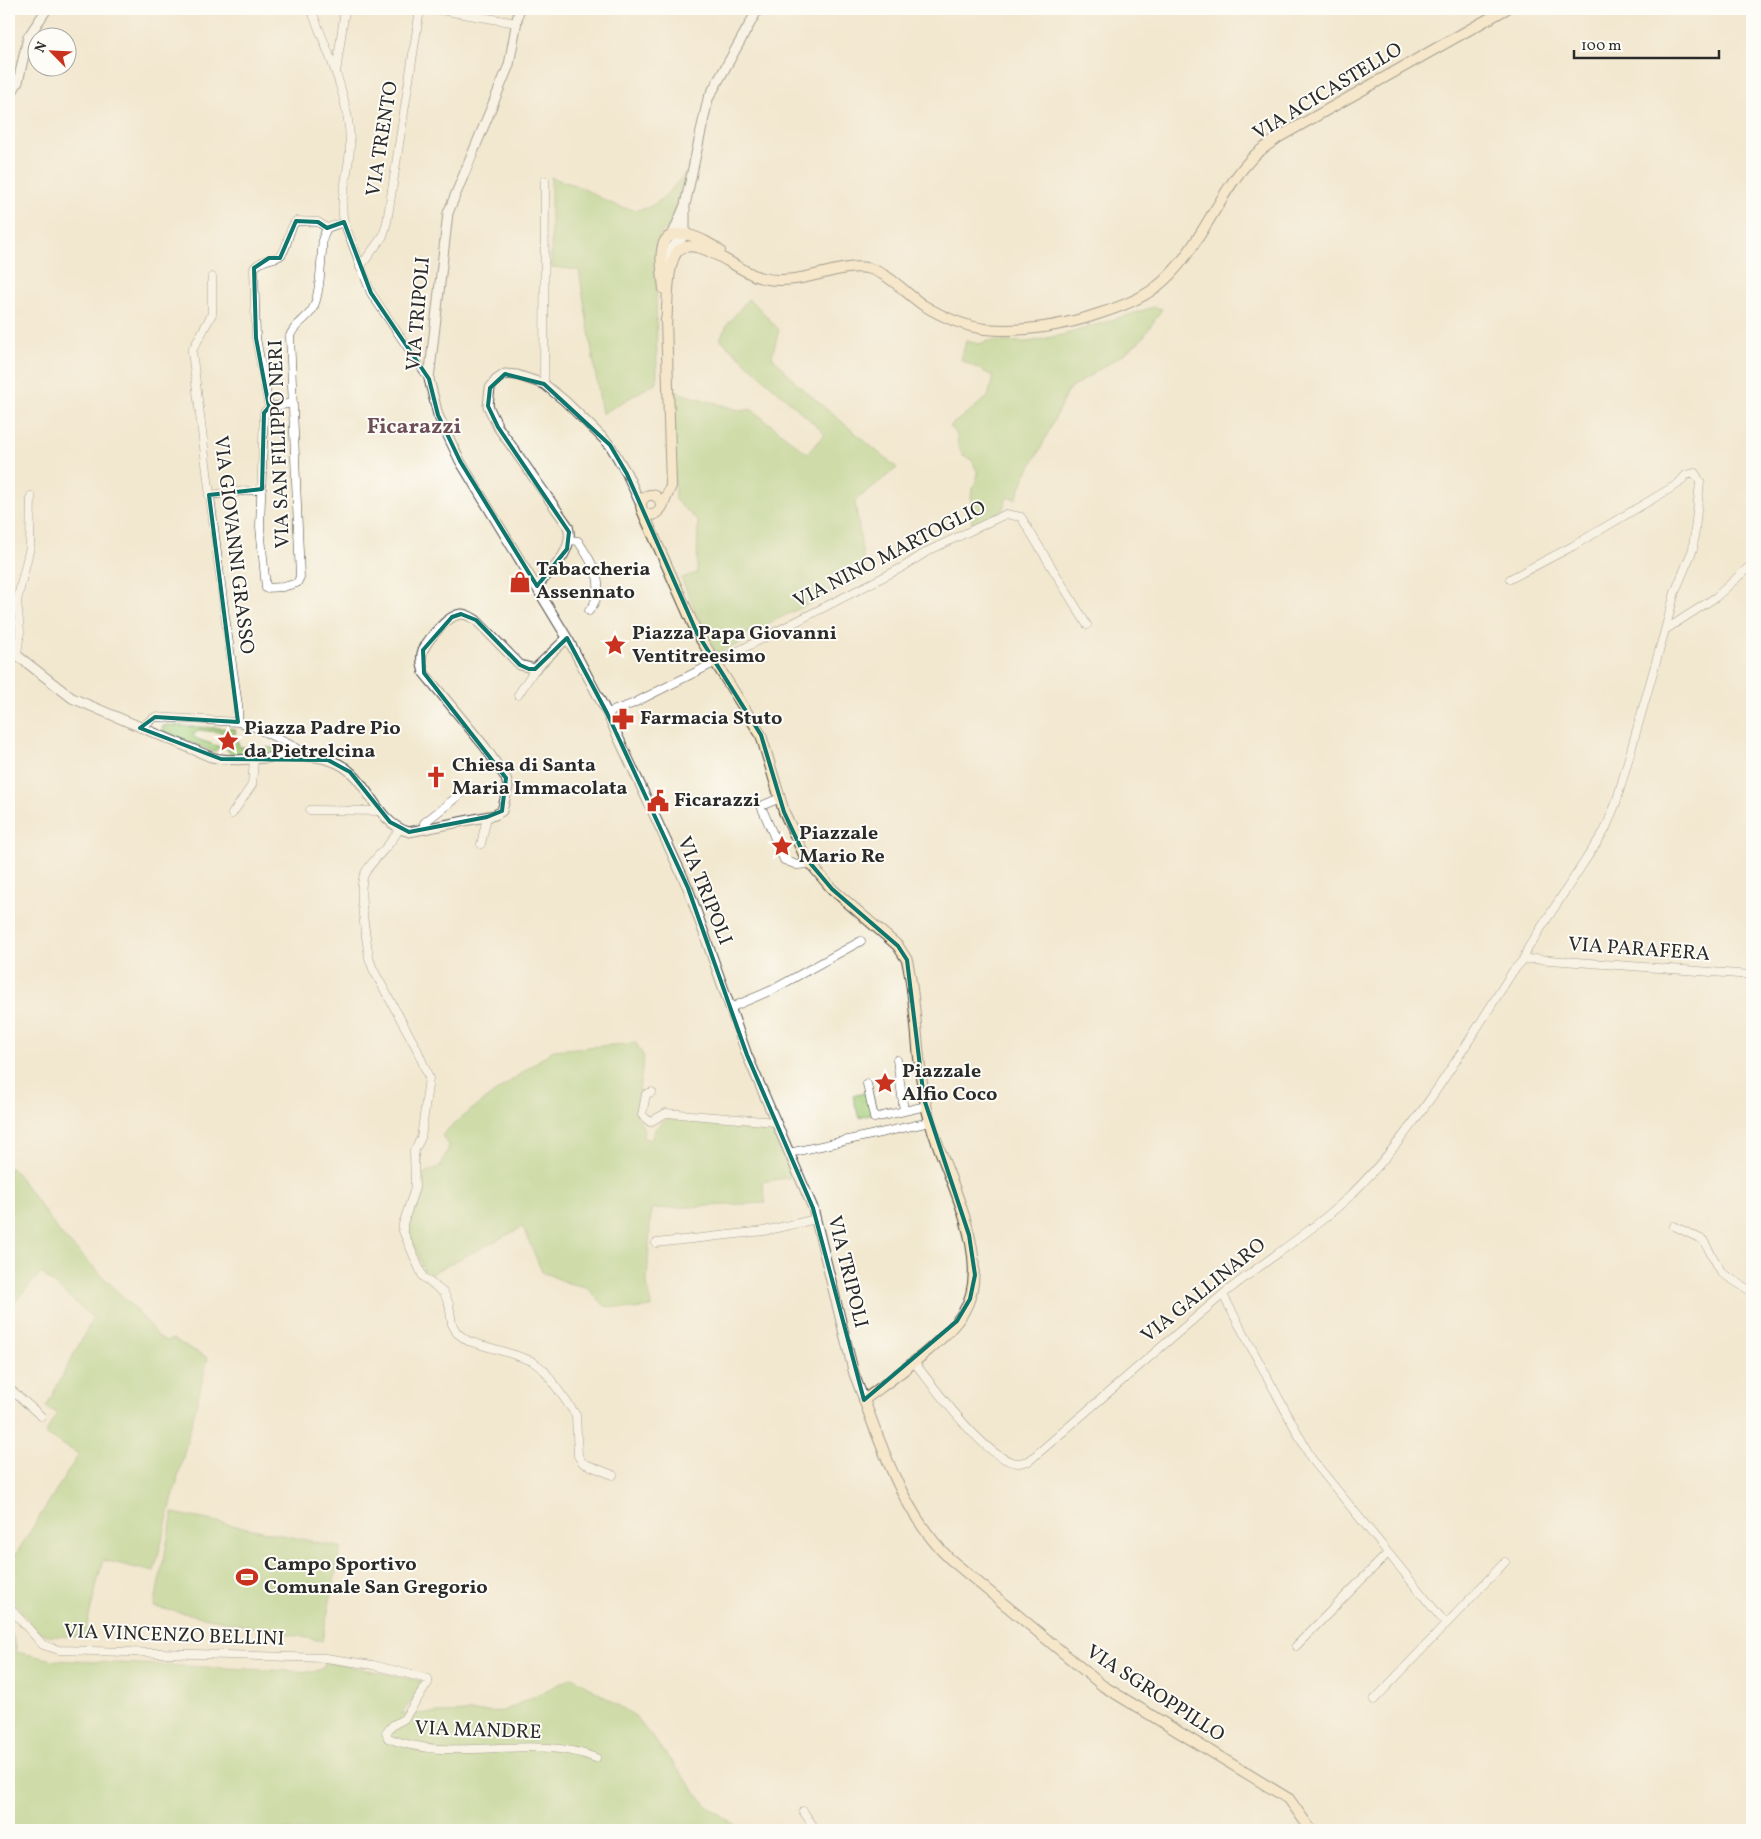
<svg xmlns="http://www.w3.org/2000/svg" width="1761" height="1839" font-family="Vollkorn,serif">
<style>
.green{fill:#a4ce7a;stroke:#687c52}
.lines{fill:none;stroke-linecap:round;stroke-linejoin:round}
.minor-casing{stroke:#494744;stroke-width:9}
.tertiary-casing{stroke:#494744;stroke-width:11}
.secondary-casing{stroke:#494744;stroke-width:12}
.minor{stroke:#fff;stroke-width:8}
.tertiary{stroke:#fff;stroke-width:9}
.secondary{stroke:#fae7c3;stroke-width:10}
.marked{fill:none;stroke:#0f766e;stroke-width:4;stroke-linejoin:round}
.labels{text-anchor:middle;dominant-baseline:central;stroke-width:4;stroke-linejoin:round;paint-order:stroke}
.street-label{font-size:20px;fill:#2b2b2b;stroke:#fdfcf7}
.poi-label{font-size:20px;font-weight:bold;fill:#2b2b2b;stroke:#fdfcf7;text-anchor:start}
.quarter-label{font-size:22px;font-weight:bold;fill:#6e4f59;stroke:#fdfcf7}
</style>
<rect width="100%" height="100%" fill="#fdfcf7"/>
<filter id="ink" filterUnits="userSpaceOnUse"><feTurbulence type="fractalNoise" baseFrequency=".02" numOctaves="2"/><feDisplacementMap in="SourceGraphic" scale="10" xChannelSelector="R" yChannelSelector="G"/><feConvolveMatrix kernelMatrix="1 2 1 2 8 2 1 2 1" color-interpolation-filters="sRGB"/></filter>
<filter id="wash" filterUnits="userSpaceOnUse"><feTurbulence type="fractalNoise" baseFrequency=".0096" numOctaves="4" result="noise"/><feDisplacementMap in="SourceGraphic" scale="20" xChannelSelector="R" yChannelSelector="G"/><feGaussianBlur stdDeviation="1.12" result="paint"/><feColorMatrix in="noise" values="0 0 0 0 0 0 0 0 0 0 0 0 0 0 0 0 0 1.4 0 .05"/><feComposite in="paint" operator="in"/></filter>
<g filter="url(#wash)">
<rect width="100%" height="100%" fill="#f2e8cf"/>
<!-- green -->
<path class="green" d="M686,172l-18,57 -8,5 -4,9 1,139 -55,32 -23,-144 -28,-3v-90c9,4 20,6 29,10 19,9 47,30 69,20 16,-7 26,-23 37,-35z
M748,299l10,8 21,23 -7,26 25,28 100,84 -42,33 11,76 -122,58 2,6 -29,12 -14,-25 -22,-50 16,-5 1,-52 -23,-21 -2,-109 69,20 9,-2 56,44 18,-19 -105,-95 7,-14z
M1154,307l8,2 -20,30 -17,14 -57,37 -26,56 -18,32 -8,21 -9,-2 -4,13 -31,15 -1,-30 7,-21 -6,-14 -9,-4 -5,-11 -1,-10 -7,-9 38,-29 5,-21 -32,-16 5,-19 13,3 9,-3 40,1 38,-8z
M166,725l69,4 1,4 -3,2 -3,-2 -31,-3 -6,5 4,4 23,8 -6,5 -51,-21 -1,-4z
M238,740l1,7 43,1 5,5 -55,3 -6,-8z
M636,1043l8,14 -7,47 1,13 6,13 -1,8 9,2c0,-11 7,-15 15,-21l95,8 12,8 19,42 -31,5 4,21 -115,6 -4,74 5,24 -19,2 -28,-3 -19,-19 -18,-4 -26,-11 -19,-45 -97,49 -20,-50 13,-34 3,-18 19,-8 8,-20 -7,-11 17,-16 94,-69z
M871,1091l6,22 -18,5 -6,-22z
M9,1167l6,4 45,62 80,81 18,22 8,5 7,-2 35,19 -54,214 -51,-12 -19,77 -35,-1 -13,-6 -27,-35v-30l70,-111 -34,-20 12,-21 -11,-6 47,-89 -52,-45 -32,36z
M173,1513l168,34 -19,94 -168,-34z
M9,1625l7,21v6l38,8 259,12 10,-4 3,-6 97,19 -10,19 -12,14 103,-3 69,-34 62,39 73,91 35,23h-734z"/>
</g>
<g filter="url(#ink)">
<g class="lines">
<!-- minor casing -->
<g class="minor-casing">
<path id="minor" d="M311,9c16,42 38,86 39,133 1,26 -12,55 -6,80l27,71 58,86
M434,9l83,14
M336,73l9,-64
M360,267l23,-31 4,-14 33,-213
M544,384l1,-203
M293,403l-24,4 -5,6 -4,114 6,61 17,-1 14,-4 3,-6 -10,-241c4,-12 15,-15 22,-26 9,-15 9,-53 11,-73l4,-9 17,-6
M269,407l-13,-69 -2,-70c9,-11 24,-8 28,-14 7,-10 5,-23 14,-33l22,1 9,6
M209,495l53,-6
M569,540l9,1c15,23 31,45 11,70
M1510,579l63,-33 105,-62 8,-9 9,-2 5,9 -7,67 -18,43 -10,38
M17,654l3,-22 -3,-31 13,-54 1,-51
M518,695l17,-26
M607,713l25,-9 116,-58 155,-79 25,-16 78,-37 15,3 66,108
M238,722l14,4 45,22
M140,728l15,-11 83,5v-17l-13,-89 -33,-265 20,-37v-37
M780,798l-19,8 23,54 13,5 13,-1
M310,810l70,1
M232,814l20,-29 2,-26
M399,829c-8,17 -25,28 -34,44 -9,15 2,66 4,85l4,11 44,80 12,29 -8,60 -7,13 1,37 -12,36v7l20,46 21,16 5,11 3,20 5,9 11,8 47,14 17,6 12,9 32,45 2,41 5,7 30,12
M424,829v-6l39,-31
M481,844l6,-27
M1523,960l13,-1 216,16
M730,1008l42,-18 89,-49
M897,1060l7,51
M867,1084l7,34 52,-12
M652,1092l-6,2 -4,21 8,7 16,-9 110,9
M789,1153l141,-31
M1674,1226l29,14 19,33 30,19
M656,1243l108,-12 52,-12
M1223,1295l88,163 135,166
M913,1361c20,24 74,101 105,102 4,0 8,-2 11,-2 64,-55 128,-111 192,-165 43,-35 91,-64 131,-102 65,-65 112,-146 161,-223l10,-11 5,-12 77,-118 11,-27 49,-173 51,-33 36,-33
M9,1388l32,28
M9,1607l34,38 16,5 267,8 47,7 55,14v4l-24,36 -11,6 -7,8 2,5c65,27 144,-6 208,20
M1296,1646l92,-93
M1374,1700l131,-138
M803,1811l13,19"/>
</g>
<!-- tertiary casing -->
<g class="tertiary-casing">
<path id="tertiary" d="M519,9l-10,56 -61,148 -19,166 9,36 22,46 109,180 38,72 81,175 59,167 66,153 41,166 10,26
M9,97l9,-15 10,-45 19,-28
M672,236l13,-31 23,-106 50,-90
M667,276l2,-26 14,-13 2,-6v-23
M537,586c15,-17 38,-35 31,-60l-70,-99 -10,-21 2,-18 6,-8 9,-6 12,1 27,9 21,17 45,44 17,29 14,31
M9,649l63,49 139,59c41,10 89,-12 128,7 30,15 36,59 70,68l86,-17 7,-4 6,-24 -2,-9 -21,-31 -61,-74c-2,-7 -4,-16 -1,-23 6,-12 25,-35 38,-36 6,0 10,3 15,6l44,45 15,4 32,-31"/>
</g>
<!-- secondary casing -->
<g class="secondary-casing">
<path id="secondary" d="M664,289c-1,-12 -4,-27 -2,-39 4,-31 45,-10 58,1
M666,325c2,-18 0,-67 14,-76 20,-13 60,24 82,29 38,9 74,-15 105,-10 22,5 38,25 56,37 18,11 41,21 62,24 36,4 82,-4 116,-16 19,-6 38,-13 54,-25 43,-32 61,-94 99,-132 7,-7 17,-13 25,-19l227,-128
M641 505a10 10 0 1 1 20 0a10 10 0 1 1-20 0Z
M662,507l9,-21 -5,-167
M642,510l55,123 64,102 23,77 21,45 27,32 66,57 9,14c12,53 8,109 23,161 15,54 66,139 33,192 -19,30 -70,65 -99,87 21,56 42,117 86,159l153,127 186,113 22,31"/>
</g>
<!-- minor -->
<use href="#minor" class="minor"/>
<!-- tertiary -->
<use href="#tertiary" class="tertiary"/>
<!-- secondary -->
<use href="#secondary" class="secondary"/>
</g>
</g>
<!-- marked area -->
<path d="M0 0H1761V1839H0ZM296,221l22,1 9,6 17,-6 27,71 58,86 9,36 22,46 77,125 30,-37 2,-17 -71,-105 -10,-21 2,-18 15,-14 39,10 66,61 17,29 70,159 64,102 23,77 21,45 27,32 66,57 9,14 17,139 45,136 6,40 -5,24 -13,22 -93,79 -51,-192 -66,-153 -59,-167 -81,-175 -40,-75 -32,31h-6l-9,-4 -44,-45 -15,-6 -9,3 -29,33 1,23 82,105 -4,33 -15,6 -78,15 -19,-10 -40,-50 -22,-12 -107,-1 -81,-31 15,-11 83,5 -29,-227 53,-6 2,-76 5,-6 -13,-69 -2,-70 15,-10h11z" fill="#f2e8cf" fill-opacity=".55" fill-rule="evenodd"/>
<path class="marked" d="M296,221l22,1 9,6 17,-6 27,71 58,86 9,36 22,46 77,125 30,-37 2,-17 -71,-105 -10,-21 2,-18 15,-14 39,10 66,61 17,29 70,159 64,102 23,77 21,45 27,32 66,57 9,14 17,139 45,136 6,40 -5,24 -13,22 -93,79 -51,-192 -66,-153 -59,-167 -81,-175 -40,-75 -32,31h-6l-9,-4 -44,-45 -15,-6 -9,3 -29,33 1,23 82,105 -4,33 -15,6 -78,15 -19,-10 -40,-50 -22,-12 -107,-1 -81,-31 15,-11 83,5 -29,-227 53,-6 2,-76 5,-6 -13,-69 -2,-70 15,-10h11z"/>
<!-- icons -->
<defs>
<g id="shop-bare" transform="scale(1.725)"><path d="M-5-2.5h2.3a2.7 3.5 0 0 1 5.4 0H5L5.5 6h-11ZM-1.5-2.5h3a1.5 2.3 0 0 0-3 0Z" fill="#c8321e" stroke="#fdfcf7" stroke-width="2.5" paint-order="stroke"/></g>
<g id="sight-bare" transform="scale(1.725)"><path d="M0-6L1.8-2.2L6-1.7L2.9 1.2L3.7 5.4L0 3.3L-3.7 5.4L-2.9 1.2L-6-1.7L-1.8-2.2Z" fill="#c8321e" stroke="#fdfcf7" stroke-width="2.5" paint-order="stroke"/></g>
<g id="pharmacy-bare" transform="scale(1.725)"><path d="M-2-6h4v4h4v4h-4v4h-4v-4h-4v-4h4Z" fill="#c8321e" stroke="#fdfcf7" stroke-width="2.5" paint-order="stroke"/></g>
<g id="church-bare" transform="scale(1.725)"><path d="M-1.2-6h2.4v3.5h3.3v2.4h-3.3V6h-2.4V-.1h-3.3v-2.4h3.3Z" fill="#c8321e" stroke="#fdfcf7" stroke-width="2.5" paint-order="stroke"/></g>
<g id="civic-bare" transform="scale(1.725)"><path d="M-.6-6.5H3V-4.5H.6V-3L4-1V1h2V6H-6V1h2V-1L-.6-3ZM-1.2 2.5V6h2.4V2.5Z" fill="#c8321e" stroke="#fdfcf7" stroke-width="2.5" paint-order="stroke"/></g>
<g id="stadium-bare" transform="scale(1.725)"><path d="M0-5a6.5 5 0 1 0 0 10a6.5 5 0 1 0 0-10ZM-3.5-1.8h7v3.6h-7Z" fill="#c8321e" stroke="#fdfcf7" stroke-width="2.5" paint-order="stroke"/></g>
</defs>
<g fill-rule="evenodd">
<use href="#shop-bare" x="520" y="582"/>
<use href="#sight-bare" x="615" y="645"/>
<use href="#pharmacy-bare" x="623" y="719"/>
<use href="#sight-bare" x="228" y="741"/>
<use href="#church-bare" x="436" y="777"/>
<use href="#civic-bare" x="658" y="801"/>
<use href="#sight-bare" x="782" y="846"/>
<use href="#sight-bare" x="885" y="1083"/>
<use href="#stadium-bare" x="247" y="1577"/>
</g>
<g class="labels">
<!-- street labels -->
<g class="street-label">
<text transform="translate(1328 92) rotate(-31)">VIA ACICASTELLO</text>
<text transform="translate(383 139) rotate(-81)">VIA TRENTO</text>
<text transform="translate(419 314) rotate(-85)">VIA TRIPOLI</text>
<text transform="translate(280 444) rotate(-92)">VIA SAN FILIPPO NERI</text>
<text transform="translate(233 545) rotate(83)">VIA GIOVANNI GRASSO</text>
<text transform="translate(890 555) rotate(-27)">VIA NINO MARTOGLIO</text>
<text transform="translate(704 891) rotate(68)">VIA TRIPOLI</text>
<text transform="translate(1639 950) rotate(4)">VIA PARAFERA</text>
<text transform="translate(847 1272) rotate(76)">VIA TRIPOLI</text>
<text transform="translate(1204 1291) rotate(-39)">VIA GALLINARO</text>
<text transform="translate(174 1636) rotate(2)">VIA VINCENZO BELLINI</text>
<text transform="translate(1155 1694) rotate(33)">VIA SGROPPILLO</text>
<text transform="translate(478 1731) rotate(2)">VIA MANDRE</text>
</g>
<!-- poi labels -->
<g class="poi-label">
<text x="536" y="570">Tabaccheria<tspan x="536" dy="23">Assennato</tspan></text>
<text x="632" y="634">Piazza Papa Giovanni<tspan x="632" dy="23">Ventitreesimo</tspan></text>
<text x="640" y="719">Farmacia Stuto</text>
<text x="244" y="729">Piazza Padre Pio<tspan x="244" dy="23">da Pietrelcina</tspan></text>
<text x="452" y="766">Chiesa di Santa<tspan x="452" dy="23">Maria Immacolata</tspan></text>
<text x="674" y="801">Ficarazzi</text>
<text x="799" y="834">Piazzale<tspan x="799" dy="23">Mario Re</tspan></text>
<text x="902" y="1072">Piazzale<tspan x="902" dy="23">Alfio Coco</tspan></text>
<text x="264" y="1565">Campo Sportivo<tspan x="264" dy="23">Comunale San Gregorio</tspan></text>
</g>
<!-- quarter labels -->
<g class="quarter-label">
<text x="414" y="427">Ficarazzi</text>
</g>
</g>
<!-- margin -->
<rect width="1761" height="1839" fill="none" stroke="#fdfcf7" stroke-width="30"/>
<!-- north arrow -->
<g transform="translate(52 52) rotate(294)"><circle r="24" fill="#fdfcf7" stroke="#a9a8a5"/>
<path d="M0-4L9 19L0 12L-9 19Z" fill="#c8321e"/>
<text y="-8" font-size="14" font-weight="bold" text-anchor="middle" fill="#2b2b2b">N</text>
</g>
<!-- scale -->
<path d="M1574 50v8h145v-8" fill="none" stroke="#2b2b2b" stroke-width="2.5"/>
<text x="1581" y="50" font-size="15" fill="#2b2b2b" stroke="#fdfcf7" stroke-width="4" paint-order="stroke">100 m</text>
</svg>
